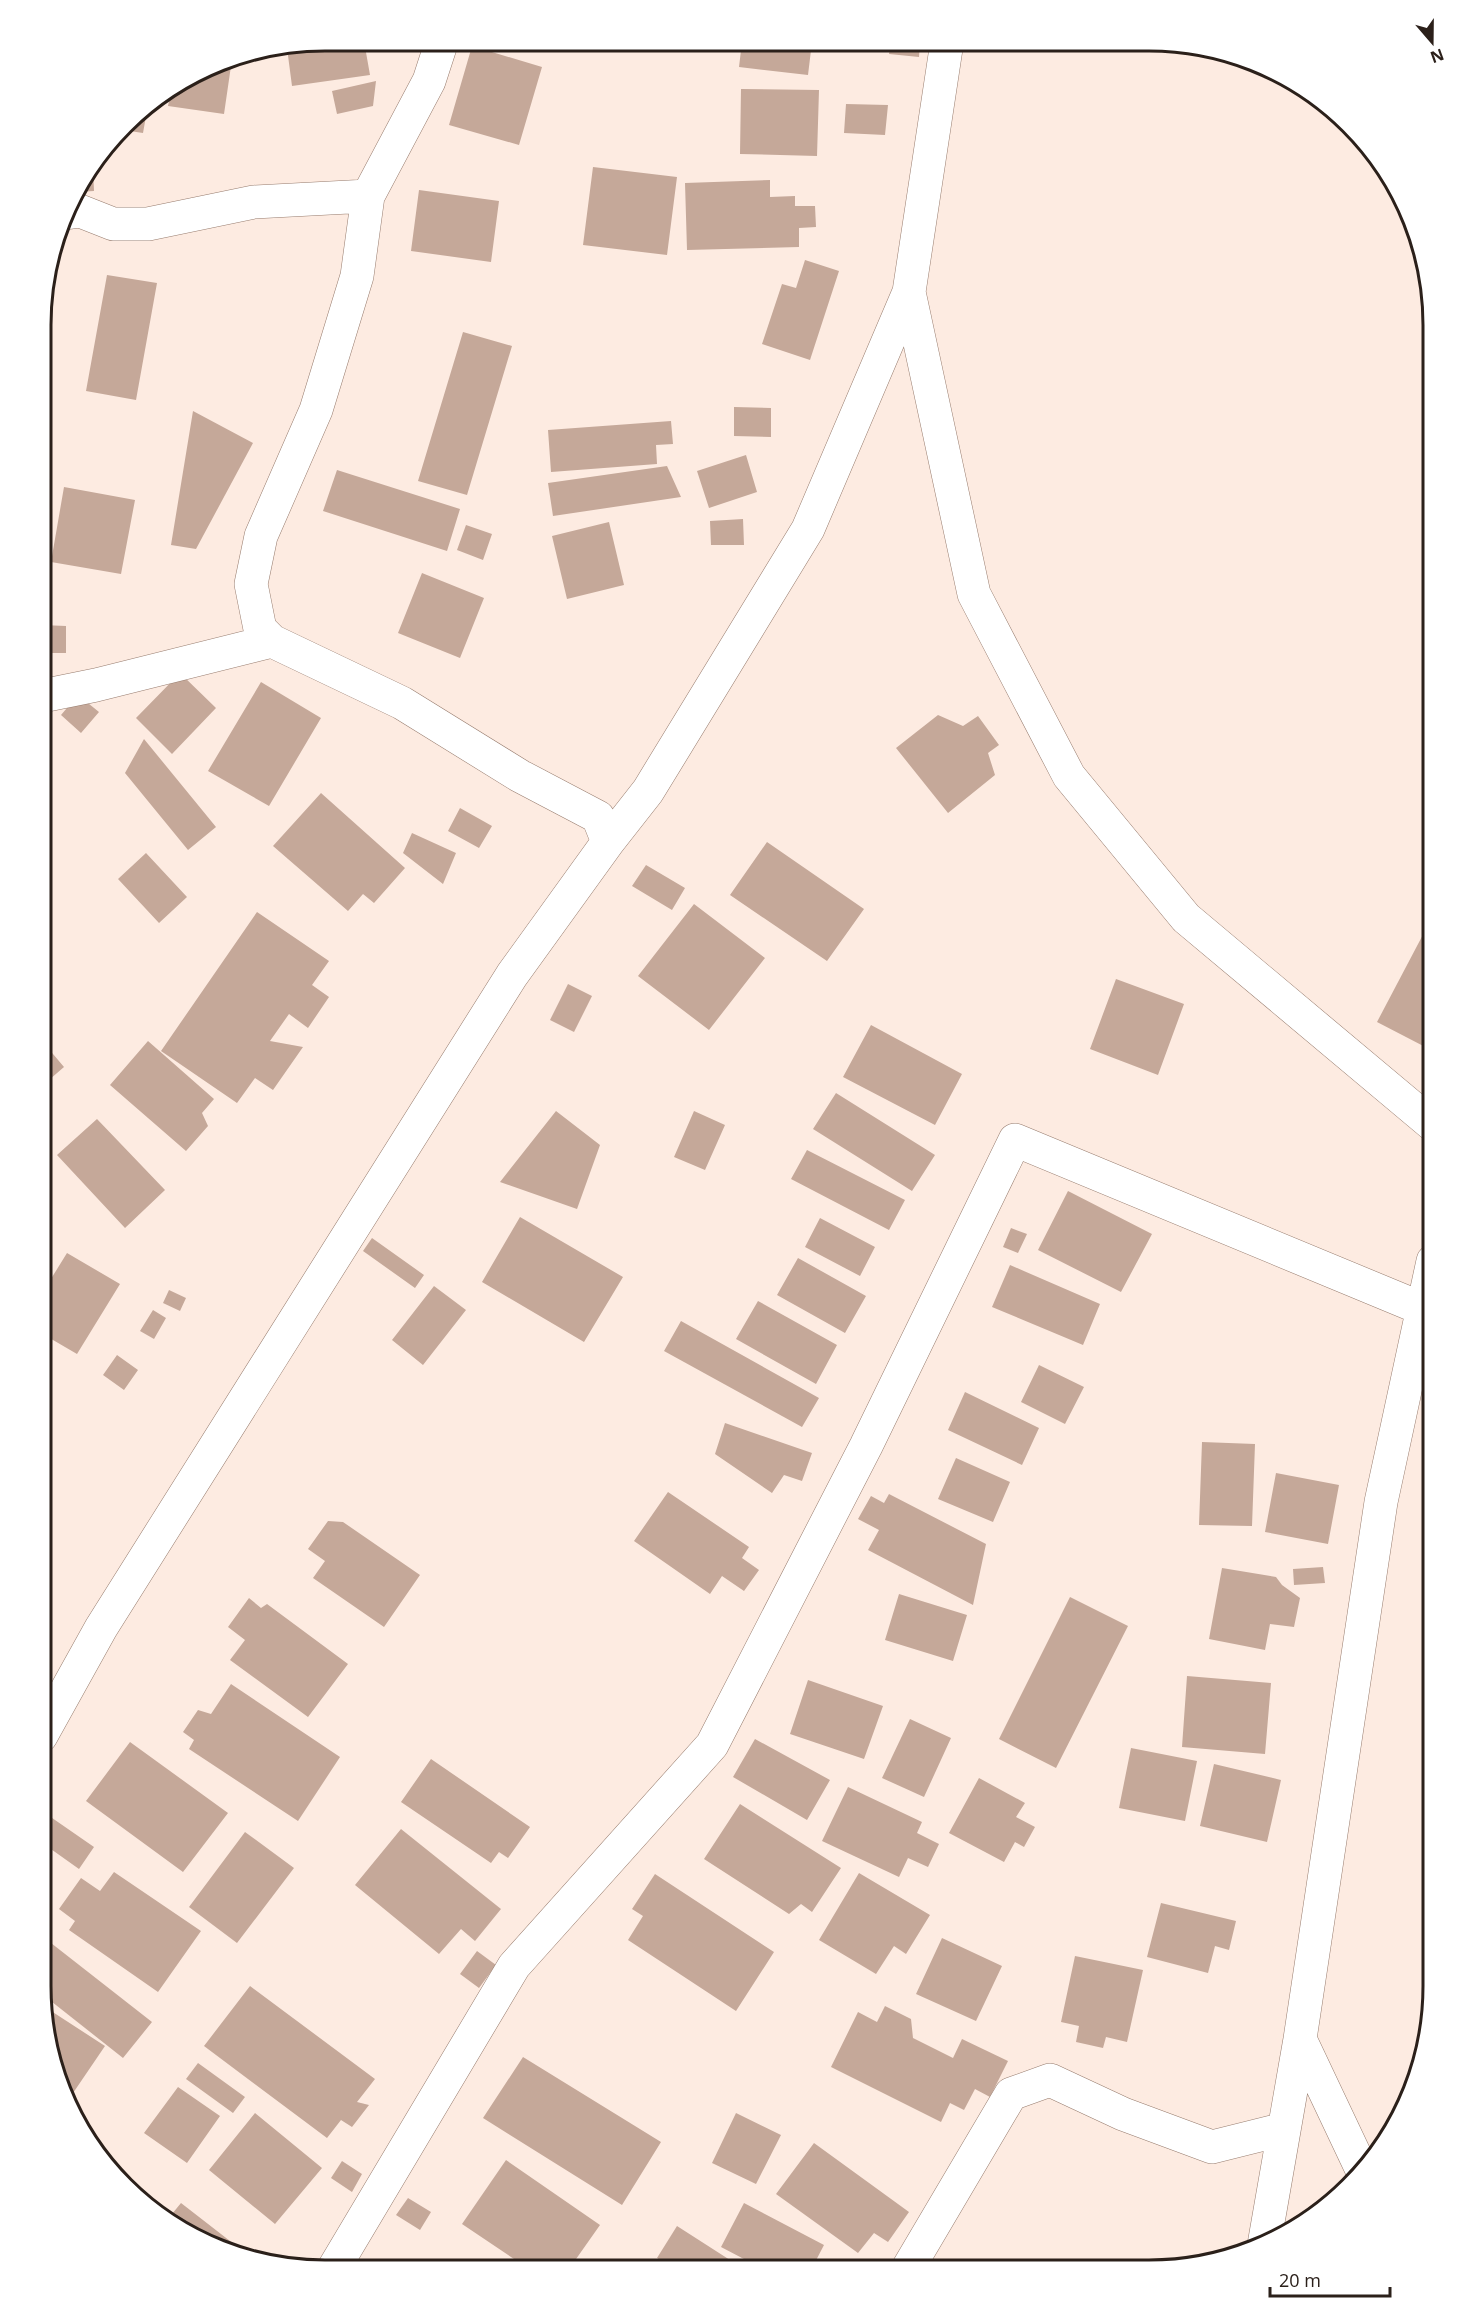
<svg xmlns="http://www.w3.org/2000/svg" width="1474" height="2311" font-family="'Open Sans',sans-serif">
<style>
.building{fill:#c5a899}
.lines{fill:none;stroke-linecap:round;stroke-linejoin:round}
.minor-casing{stroke:#977c6e;stroke-width:34}
.minor{stroke:#fff;stroke-width:33}
.rim{fill:none;stroke:#2b201a;stroke-width:3}
</style>
<rect width="100%" height="100%" fill="#fdebe1"/>
<!-- building -->
<path class="building" d="M325,40l39,1 6,34 -78,11 -5,-38z
M742,42h70l-4,33 -69,-8z
M891,42h29l-1,15 -30,-3z
M472,46l70,21 -23,78 -70,-20z
M232,59l-8,55 -56,-8 3,-15 46,-29z
M376,81l-3,25 -36,8 -5,-23z
M741,89l78,1 -2,66 -77,-2z
M846,104l42,1 -3,30 -41,-2z
M148,105l-5,28 -20,-3 14,-19z
M593,167l84,10 -10,78 -84,-10z
M93,169l1,22 -18,1 5,-7z
M770,180v17l25,-1v10h20l1,21 -17,1v19l-112,3 -2,-67z
M419,190l80,11 -8,61 -80,-11z
M805,260l34,11 -29,89 -48,-16 20,-60 14,4z
M107,275l50,8 -21,117 -50,-9z
M463,332l49,14 -45,149 -49,-14z
M734,407l37,1v29l-37,-1z
M193,411l60,32 -57,106 -25,-4z
M671,421l2,23 -17,1 1,19 -106,8 -3,-42z
M746,455l11,37 -48,16 -12,-37z
M667,466l14,31 -128,19 -5,-33z
M337,470l123,39 -13,42 -124,-40z
M64,487l71,13 -14,74 -70,-12z
M743,519l1,26h-33l-1,-24z
M609,522l15,63 -57,14 -15,-63z
M466,525l26,9 -9,26 -26,-10z
M422,573l62,25 -24,60 -62,-25z
M42,625l24,1v27h-24z
M180,673l36,35 -44,46 -36,-36z
M261,682l60,36 -52,88 -61,-35z
M78,695l21,17 -18,21 -20,-18z
M938,715l25,11 15,-10 21,29 -11,8 7,22 -47,38 -52,-65z
M144,739l72,88 -28,23 -63,-77z
M321,793l84,75 -31,35 -11,-9 -15,17 -75,-65z
M460,808l32,18 -13,22 -31,-17z
M412,833l44,20 -13,31 -40,-31z
M767,842l97,67 -37,52 -97,-66z
M146,853l41,44 -28,26 -41,-44z
M646,865l39,23 -13,22 -40,-24z
M694,904l71,54 -56,72 -71,-54z
M257,912l72,49 -17,24 17,12 -21,31 -19,-14 -19,27 33,6 -30,43 -18,-12 -18,25 -76,-52z
M1427,927l6,4v120l-56,-29z
M1116,979l68,25 -26,71 -68,-26z
M568,984l24,12 -18,36 -24,-12z
M871,1025l91,49 -27,51 -92,-48z
M42,1041l22,26 -22,19z
M148,1041l66,58 -12,14 6,13 -22,25 -76,-66z
M836,1093l99,62 -23,36 -99,-62z
M556,1111l44,34 -23,64 -77,-27z
M694,1111l31,14 -20,45 -31,-13z
M97,1119l68,71 -40,38 -68,-73z
M807,1150l98,50 -16,30 -98,-51z
M1068,1191l84,43 -31,58 -83,-42z
M520,1217l103,60 -39,65 -102,-60z
M820,1218l55,29 -15,29 -55,-29z
M1011,1228l16,6 -9,19 -15,-6z
M372,1238l52,37 -9,13 -52,-37z
M67,1253l53,31 -43,70 -36,-21v-38z
M798,1258l68,38 -21,37 -68,-38z
M1010,1265l90,39 -17,41 -91,-38z
M434,1286l32,24 -43,55 -31,-25z
M169,1290l17,8 -6,13 -17,-8z
M758,1301l79,44 -21,39 -80,-45z
M153,1310l13,8 -12,21 -14,-8z
M681,1321l138,77 -17,29 -138,-76z
M1432,1350h1v37l-7,-1z
M117,1355l21,15 -14,20 -21,-15z
M1039,1365l45,22 -19,37 -44,-22z
M965,1392l74,36 -17,37 -74,-35z
M725,1423l87,30 -10,28 -18,-6 -12,18 -57,-39z
M1202,1442l53,2 -3,82 -53,-1z
M956,1458l54,24 -17,40 -55,-23z
M1276,1473l63,12 -11,59 -63,-12z
M668,1492l81,55 -7,11 17,12 -15,21 -22,-15 -12,18 -76,-53z
M889,1494l97,50 -13,61 -105,-55 11,-20 -21,-11 13,-23 13,7z
M328,1521l15,1 77,53 -36,52 -71,-49 12,-17 -17,-12z
M1323,1567l2,16 -31,2 -1,-16z
M1222,1568l54,9 6,8 18,13 -6,29 -24,-3 -5,26 -56,-11z
M899,1594l68,21 -14,46 -68,-21z
M1070,1597l58,29 -72,142 -57,-29z
M249,1598l12,10 6,-4 81,60 -40,53 -78,-57 15,-20 -17,-13z
M1187,1676l84,7 -6,71 -83,-7z
M808,1680l75,26 -19,53 -74,-25z
M231,1684l109,73 -42,64 -109,-72 5,-9 -11,-8 15,-22 13,4z
M910,1719l41,19 -27,59 -42,-19z
M755,1739l75,41 -23,40 -74,-43z
M130,1742l98,71 -45,59 -97,-71z
M1131,1748l66,13 -12,60 -66,-13z
M431,1759l99,68 -22,31 -9,-6 -8,11 -90,-61z
M1214,1764l67,16 -14,62 -67,-16z
M979,1778l46,25 -9,14 19,10 -11,20 -9,-5 -11,20 -55,-29z
M848,1787l74,35 -5,11 22,11 -11,23 -20,-9 -9,19 -77,-36z
M740,1804l101,64 -29,44 -11,-8 -12,10 -85,-55z
M42,1811l52,36 -15,22 -38,-27z
M401,1829l100,80 -26,32 -14,-12 -22,25 -84,-69z
M245,1832l49,36 -57,75 -48,-36z
M114,1872l87,59 -43,61 -89,-62 6,-9 -16,-12 22,-31 19,13z
M859,1873l71,42 -24,39 -12,-8 -18,28 -57,-34z
M655,1874l119,78 -38,59 -108,-71 15,-24 -11,-7z
M1161,1903l75,18 -7,29 -14,-4 -7,27 -61,-16z
M942,1938l60,28 -26,55 -60,-27z
M51,1943l101,79 -29,36 -81,-64 -1,-13 4,-6 -4,-4v-15z
M477,1951l19,14 -17,23 -19,-14z
M1075,1956l68,14 -16,72 -21,-5 -3,11 -27,-6 3,-16 -18,-4z
M250,1986l125,93 -18,23 12,3 -17,22 -11,-7 -14,18 -123,-92z
M885,2006l26,13 2,19 40,20 9,-19 46,22 -18,36 -15,-8 -11,21 -14,-7 -9,19 -110,-55 27,-55 19,10z
M45,2007l60,39 -34,50 -10,-6z
M523,2057l138,85 -39,63 -139,-87z
M198,2063l47,34 -12,16 -47,-34z
M178,2087l42,29 -33,47 -43,-30z
M255,2113l67,55 -47,56 -66,-54z
M736,2113l45,22 -25,49 -44,-21z
M814,2143l95,69 -21,30 -14,-9 -16,20 -82,-59z
M506,2160l94,65 -31,44h-40l-67,-45z
M342,2161l20,13 -10,18 -21,-14z
M408,2198l23,14 -11,18 -24,-15z
M181,2203l58,45 -5,6 -17,-5 -50,-29z
M744,2203l80,42 -13,25 -48,-1 -42,-22z
M677,2226l67,43h-69l-18,-11z"/>
<g class="lines">
<!-- minor casing -->
<g class="minor-casing">
<path id="minor" d="M442,41l-13,40 -61,115 -11,80 -41,134 -55,126 -10,48 9,45 12,12 130,62 118,73 78,41 10,25
M66,213l14,-2 33,13h35l106,-22 114,-6
M909,292l65,302 95,182 117,142 247,207
M42,696l54,-11 176,-44
M41,1736l60,-108 411,-653 96,-133 40,-51 160,-262 101,-237 38,-250
M1362,2170l-62,-131 81,-537 52,-241
M1264,2245l36,-206
M334,2268l180,-302 198,-221 154,-299 149,-306 408,169
M907,2270l104,-176 39,-14 73,34 89,33 72,-18"/>
</g>
<!-- minor -->
<use href="#minor" class="minor"/>
</g>
<!-- crop -->
<path d="M0 0H1474V2311H0ZM325 51H1149A274 274 0 0 1 1423 325V1986A274 274 0 0 1 1149 2260H325A274 274 0 0 1 51 1986V325A274 274 0 0 1 325 51Z" fill="#fff" fill-rule="evenodd"/>
<path class="rim" d="M325 51H1149A274 274 0 0 1 1423 325V1986A274 274 0 0 1 1149 2260H325A274 274 0 0 1 51 1986V325A274 274 0 0 1 325 51Z"/>
<!-- north arrow -->
<g transform="translate(1432 42) rotate(160)" stroke="#ffffff" stroke-width="4.5" paint-order="stroke">
<path d="M0-4.5L10 22L0 15L-10 22Z" fill="#2b201a"/>
<text y="-9" font-size="16" font-weight="bold" text-anchor="middle" fill="#2b201a">N</text>
</g>
<!-- scale -->
<path d="M1270 2287v9h120v-9" fill="none" stroke="#2b201a" stroke-width="3"/>
<text x="1279" y="2287" font-size="18" fill="#2b201a" stroke="#ffffff" stroke-width="4.5" paint-order="stroke">20 m</text>
</svg>
